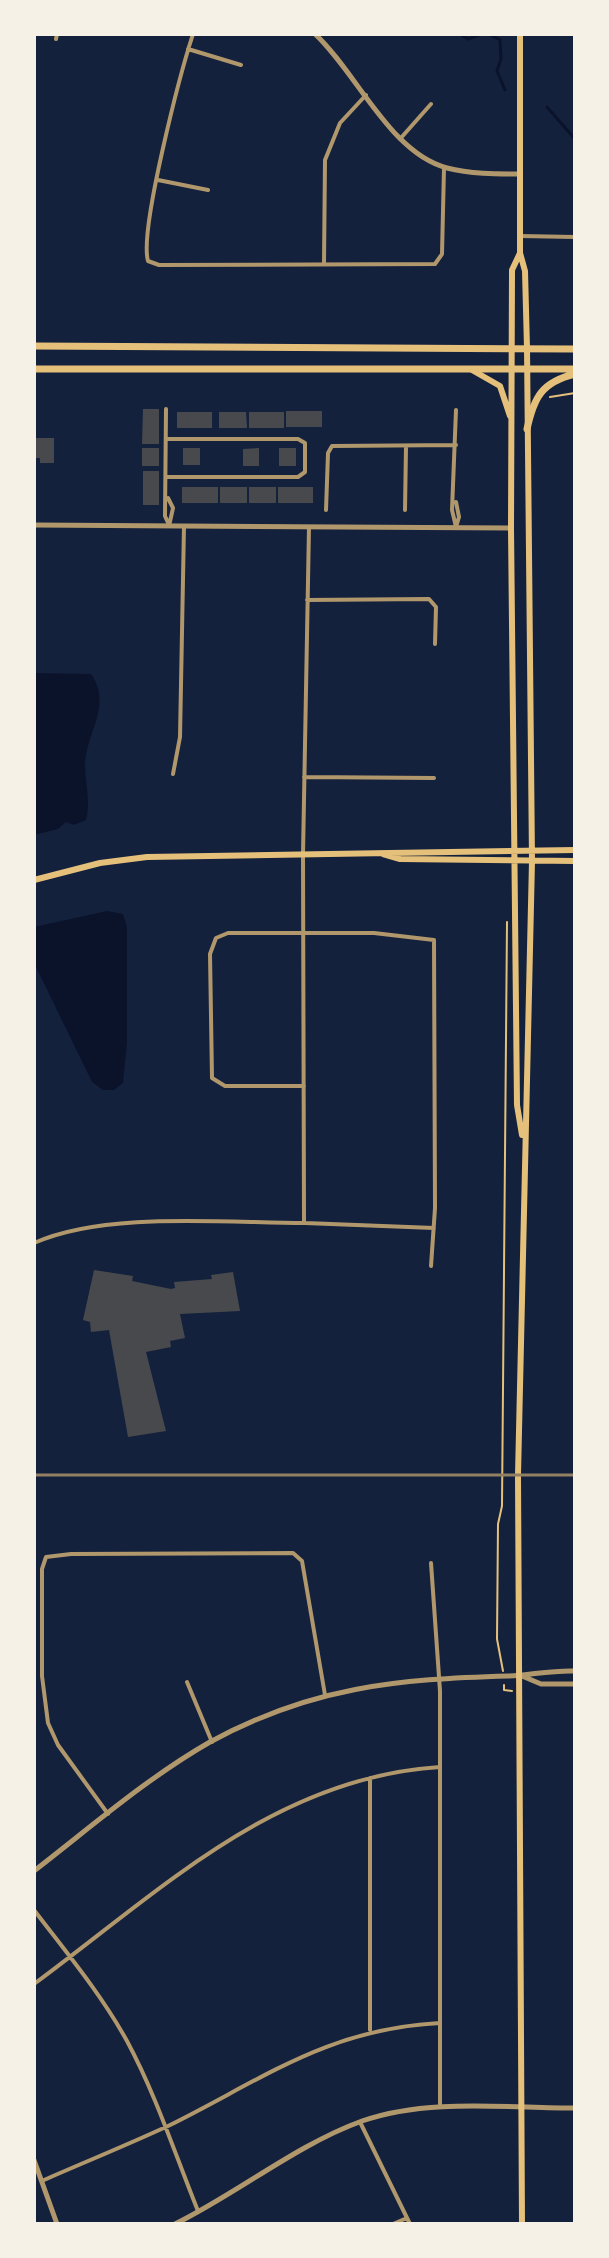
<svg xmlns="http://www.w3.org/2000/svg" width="609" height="2258" font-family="Mulish,sans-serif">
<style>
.water{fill:#0b132b}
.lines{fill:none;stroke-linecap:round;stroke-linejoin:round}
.stream{stroke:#0b132b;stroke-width:3}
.building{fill:#48494c}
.path{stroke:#e5c07b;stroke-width:2}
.minor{stroke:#b1986c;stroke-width:4}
.tertiary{stroke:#b1986c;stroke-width:5}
.secondary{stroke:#e5c07b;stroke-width:6}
.primary{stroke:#e5c07b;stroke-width:7}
.rail{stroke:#918062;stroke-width:3}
</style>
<rect width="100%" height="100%" fill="#14213d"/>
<!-- water -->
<path class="water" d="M34,673l57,1c22,31 -5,59 -6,90 0,19 6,37 1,56l-12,5 -8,-3 -8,7 -24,6z
M107,911l16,3 4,13v116l-4,40 -9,7h-11l-11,-8 -58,-119v-36z"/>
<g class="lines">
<!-- stream -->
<path class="stream" d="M460,34l8,5 14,-5
M489,34l11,6 1,19 -4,12 8,19
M547,107l28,32"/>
</g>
<!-- building -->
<path class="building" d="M143,409h16v35h-17z
M286,411h36v16h-36z
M177,412h35v16h-35z
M219,412h27l1,16h-28z
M249,412h35v16h-35z
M34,438h20v25h-14v-5h-6z
M142,448h17v18h-17z
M183,448h17v17h-17z
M259,448v18h-16v-17z
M279,448h17v18h-17z
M143,471h16v34h-16z
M182,487h36v16h-36z
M220,487h27v16h-27z
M249,487h27v16h-27z
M278,487h35v16h-35z
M94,1270l39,6 -1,5 39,8 4,-1 -1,-6 38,-3 -1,-4 22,-3 7,39 -60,3 5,24 -15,3 1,6 -25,5 20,79 -38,6 -19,-107 -18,2 -1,-10 -7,-2z"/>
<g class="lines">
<!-- path -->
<path class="path" d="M550,397l25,-4
M503,1671l-6,-32 1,-115 4,-18 5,-584
M504,1685v5l8,1"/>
<!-- minor -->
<path class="minor" d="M193,34c-12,37 -54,196 -45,227l11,4 276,-1 7,-10 2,-86
M56,39l1,-5
M188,49l53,16
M400,139l31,-35
M158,180l50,10
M520,236l55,1
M324,264l1,-104 15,-37 26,-28
M166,409l-1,107 4,9
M167,439h131l7,4v29l-7,5h-131
M168,498l5,10 -4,18
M326,510l2,-57 4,-7 124,-1
M405,510l1,-64
M456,527l-4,-17 4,-100
M456,527l3,-10 -3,-15
M307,600l122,-1 7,8 -1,37
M173,774l7,-37 4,-211
M304,777l130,1
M304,1086h-79l-13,-8 -2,-124 6,-16 12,-5h146l60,7 1,268 -4,58
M305,1223l129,5
M34,1243c71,-32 191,-20 270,-20l-1,-369 6,-327
M431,1563l9,128v415
M187,1682l25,60
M370,1778v252
M108,1814l-50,-69 -10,-22 -6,-47v-107l4,-12 25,-3 222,-1 9,8 23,134
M34,1910c32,42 67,84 93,131 29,54 48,113 71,170
M34,1984c126,-93 242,-207 406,-217
M360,2122l50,102
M44,2180c41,-18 83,-35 124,-54 97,-48 159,-97 272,-103
M393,2224l14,-6"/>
<!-- tertiary -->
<path class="tertiary" d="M315,34c42,39 75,119 132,134 23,6 49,6 73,6
M34,525l477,3
M522,1676l19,8h34
M34,1871c57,-44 113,-93 176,-129 101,-55 187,-63 299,-66 22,-1 43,-6 66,-5
M34,2160l23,64
M175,2224c63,-31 121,-79 187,-103 65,-23 145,-13 213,-13"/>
<!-- secondary -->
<path class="secondary" d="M520,34v219l5,18 2,77 5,513 -14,614 4,749
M520,253l-8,17 -1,258 6,577 5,30
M472,370l28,16 10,30
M383,854l17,5 175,2
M34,880l66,-17 47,-6 428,-7"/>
<!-- primary -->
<path class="primary" d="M34,346l541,3
M34,369h541
M527,429c7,-32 15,-47 48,-55"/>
<!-- rail -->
<path class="rail" d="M34,1475h541"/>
</g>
<!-- border -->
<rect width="609" height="2258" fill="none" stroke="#f6f1e7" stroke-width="72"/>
</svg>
